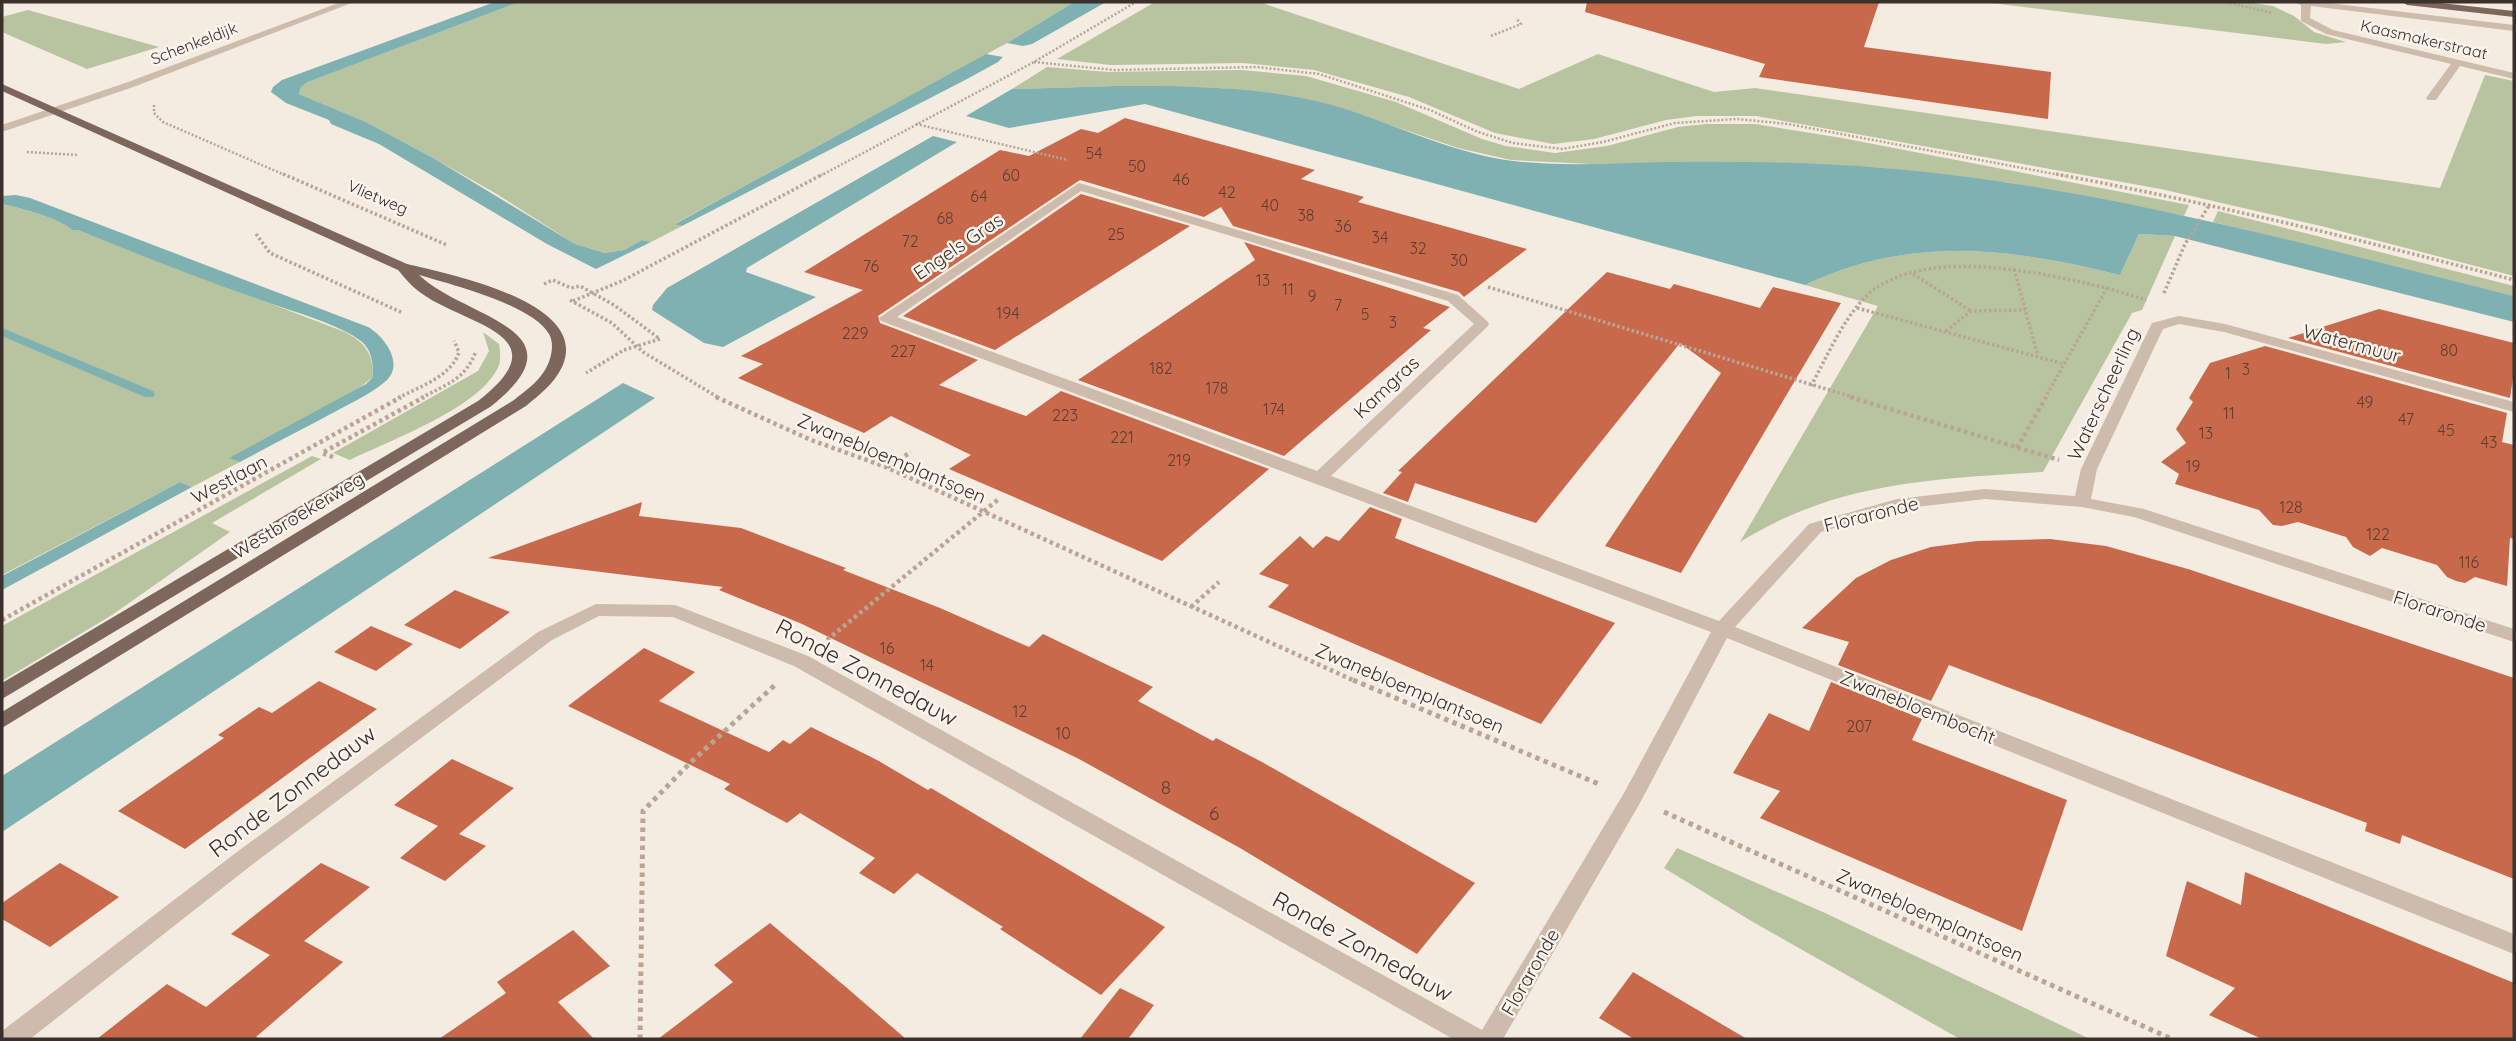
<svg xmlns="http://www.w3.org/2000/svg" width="2516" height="1041" font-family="Quicksand,sans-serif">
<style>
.green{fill:#b8c4a0}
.water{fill:#7fb0b2}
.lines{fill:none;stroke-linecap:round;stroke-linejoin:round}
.stream{fill:#7fb0b2;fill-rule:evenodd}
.building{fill:#c8694b}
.path-far3{stroke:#b9a596;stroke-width:2.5;stroke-dasharray:2 2;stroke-linecap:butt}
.path-far2{stroke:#b9a596;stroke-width:3.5;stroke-dasharray:2.5 2.5;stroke-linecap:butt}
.path-far1{stroke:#b9a596;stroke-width:4.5;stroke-dasharray:3.5 3.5;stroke-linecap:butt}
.path{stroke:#b9a596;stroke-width:5;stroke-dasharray:4.5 4.5;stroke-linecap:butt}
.minor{fill:#cdbbac;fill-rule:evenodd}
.major{fill:#7d675c;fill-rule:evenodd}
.labels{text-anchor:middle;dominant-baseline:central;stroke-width:5;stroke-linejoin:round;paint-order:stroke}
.far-street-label{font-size:16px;fill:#3b302b;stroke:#fbf5ee}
.number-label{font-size:16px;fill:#5e3e33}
.street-label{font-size:19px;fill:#3b302b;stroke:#fbf5ee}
.near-number-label{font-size:19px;fill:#5e3e33}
.near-street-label{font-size:23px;fill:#3b302b;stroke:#fbf5ee}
</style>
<rect width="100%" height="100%" fill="#f4ebe1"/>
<!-- green -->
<path class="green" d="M519,2h555l-67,41 -331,180 6,3 -31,16 -9,-2 -18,10 -19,3 -30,-9 -80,-51 -60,-34 -69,-37 -67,-28 2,-7 7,-5z
M1155,2h104l260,87 79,-35 116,38 41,-4 685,100 45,-113 29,6v195l-193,-50 -160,-37 -405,-73h-59l-31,4 -72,19 -41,5 -58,-11 -86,-36 -95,-27 -71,-7 -132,2 -54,-6z
M1983,2h264l26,4 21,10 20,16 32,10 -20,2z
M28,10l131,37 -72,22 -85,-37v-15z
M1047,67l61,5 133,-2 65,6 90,26 86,37 24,7 49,7 52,-7 71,-19 28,-3h49l87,14 347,67 -5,11 -174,-33 -127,-15 -75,-4h-219l-78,-4 -53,-12 -124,-42 -112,-18 -106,-2 -104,3z
M2,204c18,4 57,14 70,26h6l267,102c21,11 28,22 28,45l-19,15 -124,66 10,4 -48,25 -12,-5 -178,93z
M2218,211l296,75v10l-301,-74z
M2139,234l36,2 -33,74 -10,3 -89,159c-110,7 -207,10 -303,70l138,-236 -73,-21c104,-50 206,-37 315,-10z
M483,332l16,12c1,6 2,15 0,21 -16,42 -109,75 -149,95l-17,-7 145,-82 11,-20z
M312,456l9,3 -109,64 18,9 -118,83 -110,66v-55z
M1677,848l148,65 265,126h-130l-207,-117 -89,-54z"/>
<!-- water -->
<path class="water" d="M495,2h24l-211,80 -7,5 -2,7 67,28 69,37 140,85 30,9 19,-3 18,-10 9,2 -55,27 -49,-25 -168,-100 -48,-20 -2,-4 -43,-17 -15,-11 2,-5 9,-7z
M1074,2h32l-74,42 -9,2 -16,-3z
M986,54l17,3 -5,5 -31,17 -285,147 -7,-2z
M1116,86c72,0 142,0 212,18 62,17 121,49 185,57 52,6 105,2 157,1 71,-1 143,0 214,6 214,18 422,77 630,128v26l-339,-86 -36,-2 -19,41c-109,-27 -211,-40 -315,10l-660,-181 -136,24 -43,-12 46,-27z
M933,136l24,6 -210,126 -1,4 70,25 -93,50 -19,-4 -52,-33 1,-5 14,-17z
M16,195l14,3 338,129c16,9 36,36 19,53 -13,12 -32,21 -47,29 -33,18 -67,35 -100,53l-11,-4 137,-74 7,-7c0,-15 -1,-29 -15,-38 -24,-17 -71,-29 -100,-40 -60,-21 -121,-45 -180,-69h-6c-13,-12 -52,-22 -70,-26v-8z
M623,383l32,15 -653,434v-56z
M180,482l12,5 -190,103v-14z"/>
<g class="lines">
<!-- stream -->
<path class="stream" d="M2,328l151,63 2,3 -2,3h-8l-143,-61z"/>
</g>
<!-- building -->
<path class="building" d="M1587,2h292l-15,45 187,25 -3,47 -289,-42 6,-13 -180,-52z
M1125,118l190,52 -14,9 63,18 -6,5 169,47 -63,48 -5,-5 -226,-66 -12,-19 -17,10 -124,-37 -202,136 2,7 98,37 -39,25 87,31 35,-25 208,78 -107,92 -213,-92 22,-14 -80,-39 -27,17 -126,-55 25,-14 -22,-8 122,-66 -59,-18 196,-122 29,6 52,-27 17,4z
M1081,194l109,32 -195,124 -92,-34z
M1244,242l206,65 -27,21 8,2 -147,126 -206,-76 177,-120z
M1607,272l63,17 4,-5 86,24 13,-21 68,16 -160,270 -76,-27 116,-173 -41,-30 -144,180 -121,-40 -7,19 -25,-9 19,-21 -4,-1z
M2379,309l135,34v28l-4,27 -222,-60z
M2265,346l242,67 -5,29 12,3v94l-4,-1 -3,48 -32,-9 -10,6 -9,-2 -9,-4 -10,-12 -55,-17 -12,8 -17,-9 -7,-10 -48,-15 -16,4 -9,-1 -14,-15 -84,-26 4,-10 -18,-12 25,-19 -10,-14 17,-27 -4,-4 21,-35z
M642,502l-3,14 102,12 105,40 -3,2 97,38 89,39 14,-13 110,53 -15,14 75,40 3,-3 46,24 213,121 -58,71 -177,-106 -161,-89 -277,-135 -83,-34 4,-3 -235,-29z
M1370,507l32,12 -7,19 220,85 -74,101 -273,-117 21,-22 -30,-11 41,-38 13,12 13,-12 13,5z
M2050,539l56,7 82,23 326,109v201l-112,-44 -2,9 -35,-13 2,-8 -418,-158 -18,36 -93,-36 11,-23 -47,-14 54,-50 35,-18 40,-13 46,-6z
M455,590l55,22 -50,37 -56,-24z
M371,626l42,18 -37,27 -42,-19z
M644,648l51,24 -36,29 110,51 14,-12 7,4 21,-17 66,33 51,30 3,-2 234,139 -64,68 -101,-66 3,-2 -86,-54 -23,21 -35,-21 16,-15 -75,-45 -13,10 -63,-34 6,-5 -162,-78z
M319,681l58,28 -192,140 -67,-38 106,-73 -6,-3 41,-28 13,6z
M1831,682l91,37 -10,21 155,60 -45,131 -262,-113 20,-27 -47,-18 36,-60 40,18z
M452,759l62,29 -55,46 27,12 -41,35 -45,-23 38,-32 -44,-21z
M60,863l59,34 -69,50 -48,-28v-16z
M321,863l49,24 -66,54 39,21 -87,75 4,2h-163l70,-55 39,23 64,-52 -39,-21z
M2245,872l269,111v56h-252l-53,-24 26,-27 -69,-32 21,-75 54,24z
M770,923l77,65 59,51h-248l75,-57 -19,-17z
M573,930l37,36 -52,36 36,37h-155l67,-46 -9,-11z
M1633,972l114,67h-113l-35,-21z
M1120,988l34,17 -26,34h-48z"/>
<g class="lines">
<!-- path-far3 -->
<path class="path-far3" d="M2226,2l46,11
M1491,36l30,-12 -5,-6
M1034,62l80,8 143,-3 62,7 111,36 48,22 35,11 49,6 41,-7 72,-19 62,-4 51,5 277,52
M154,105v8l9,9 124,54
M916,124l152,36
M27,152l51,3
M820,176l214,-114 102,-60"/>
<!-- path-far2 -->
<path class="path-far2" d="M283,174l164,71
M2056,174c154,29 306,66 458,106
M256,234l14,19 133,60
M2014,269l24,87
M1913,274l58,37
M544,284l9,-4 18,8 9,-2 34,19 46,34 -36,11 -38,23
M1488,287l368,111
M2107,288l39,12
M2164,293l21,-49 25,-40
M570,300l42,23 31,29 76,46
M573,301l49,-20 201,-107
M1857,308l207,56
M1946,331l25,-20 54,-1
M1811,386c16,-29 37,-79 65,-98 60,-40 166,-15 231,0l-62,110
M398,398c21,-11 54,-22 61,-46l-5,-11
M421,398c26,-14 44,-18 55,-47"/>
<!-- path-far1 -->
<path class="path-far1" d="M716,397l95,43 75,27 471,215
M1850,397l209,63
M2017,448l29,-51
M333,457l-11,-4 102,-56
M887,467l24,-15
M1191,607l28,-25
M2,620l399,-223
M827,640l173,-142"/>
<!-- path -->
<path class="path" d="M1353,680l248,105
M1664,812l508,227
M640,1039l3,-228 47,-48 86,-79"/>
<!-- minor -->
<path class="minor" d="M341,2h13l-218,84 -134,46v-7l126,-43z
M2293,2h27l194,23v6l-203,-25 -1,12 23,12 181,43v6l-54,-13 -24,34h-8l-2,-2 25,-34 -125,-30 -25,-13v-16z
M1079,183l379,112 29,26 2,3 -2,3 -156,149 388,145 90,-97 88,-25 88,-10 90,7 6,-27 71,-146 27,-7 46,8 289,78v10l-290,-80 -45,-8 -16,5 -66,140 -6,30 53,10 370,120v13l-380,-125 -52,-10 -97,-8 -86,10 -78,23 -86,95 779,307v20l-787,-316 -87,165 -137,236h-50l-659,-373 -121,-49 -74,-1 -47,24 -299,224 -223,175h-28v-8l235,-179 301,-220 58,-28 79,1 133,51 674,374 142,-237 87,-161 -830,-311 -2,-3zM1081,191l367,110 26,23 -157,147 -420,-154z"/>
<!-- major -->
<path class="major" d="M2402,2h29l83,9v6l-107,-12z
M2,84l405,180c41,10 185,38 155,103 -8,17 -23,28 -36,39l-524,322v-16l512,-312c11,-9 24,-18 31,-30 6,-10 10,-26 4,-36 -16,-29 -99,-50 -130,-59 46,44 170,54 71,132l-488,292v-16l476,-282c86,-67 -12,-75 -57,-108 -9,-6 -16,-15 -23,-23l-396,-179z"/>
</g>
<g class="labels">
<!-- far-street labels -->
<g class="far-street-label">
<text transform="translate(2424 39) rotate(13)">Kaasmakerstraat</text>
<text transform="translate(194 43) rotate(-21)">Schenkeldijk</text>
<text transform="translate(378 197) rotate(23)">Vlietweg</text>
</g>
<!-- number labels -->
<g class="number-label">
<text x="1094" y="153">54</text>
<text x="1137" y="166">50</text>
<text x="1011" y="175">60</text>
<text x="1181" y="179">46</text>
<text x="1227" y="192">42</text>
<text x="979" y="196">64</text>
<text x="1270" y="205">40</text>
<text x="1306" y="215">38</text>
<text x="945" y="218">68</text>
<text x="1343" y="226">36</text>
<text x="1116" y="234">25</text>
<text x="1380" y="237">34</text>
<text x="910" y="241">72</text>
<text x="1418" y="248">32</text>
<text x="1459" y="260">30</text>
<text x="871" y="266">76</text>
<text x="1263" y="280">13</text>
<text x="1288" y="289">11</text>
<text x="1312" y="296">9</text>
<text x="1338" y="305">7</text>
<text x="1008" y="313">194</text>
<text x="1365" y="314">5</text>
<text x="1393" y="322">3</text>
<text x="855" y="333">229</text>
<text x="2449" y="350">80</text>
<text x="903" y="351">227</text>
<text x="1161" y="368">182</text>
<text x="2246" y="369">3</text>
<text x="2228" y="373">1</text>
<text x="1217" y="388">178</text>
<text x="2365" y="402">49</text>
<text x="1274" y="409">174</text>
<text x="2229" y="413">11</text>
<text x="1065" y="415">223</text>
<text x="2406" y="419">47</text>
<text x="2446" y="430">45</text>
<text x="2206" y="433">13</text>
<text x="1122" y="437">221</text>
<text x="2489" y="442">43</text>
<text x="1179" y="460">219</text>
<text x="2193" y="466">19</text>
<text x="2291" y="507">128</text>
<text x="2378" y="534">122</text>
<text x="2469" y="562">116</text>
<text x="887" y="648">16</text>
<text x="927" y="665">14</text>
<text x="1020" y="711">12</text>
<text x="1859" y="726">207</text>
<text x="1063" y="733">10</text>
</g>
<!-- street labels -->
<g class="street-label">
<text transform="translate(958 246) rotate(-34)">Engels Gras</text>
<text transform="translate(2352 343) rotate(15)">Watermuur</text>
<text transform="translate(1386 387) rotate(-43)">Kamgras</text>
<text transform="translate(2103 394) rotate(-65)">Waterscheerling</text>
<text transform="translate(892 458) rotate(23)">Zwanebloemplantsoen</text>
<text transform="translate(229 479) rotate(-28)">Westlaan</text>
<text transform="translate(1871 514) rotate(-14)">Floraronde</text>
<text transform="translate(298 515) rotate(-31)">Westbroekerweg</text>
<text transform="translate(2440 611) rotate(18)">Floraronde</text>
<text transform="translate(1410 688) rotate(23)">Zwanebloemplantsoen</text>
<text transform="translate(1918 707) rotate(22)">Zwanebloembocht</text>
<text transform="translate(1930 915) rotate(24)">Zwanebloemplantsoen</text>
<text transform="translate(1530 972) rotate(-60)">Floraronde</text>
</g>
<!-- near-number labels -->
<g class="near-number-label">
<text x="1166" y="787">8</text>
<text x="1214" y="813">6</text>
</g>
<!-- near-street labels -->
<g class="near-street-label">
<text transform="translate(867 672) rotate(28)">Ronde Zonnedauw</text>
<text transform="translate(292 791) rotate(-37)">Ronde Zonnedauw</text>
<text transform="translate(1363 946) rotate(29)">Ronde Zonnedauw</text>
</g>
</g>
<!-- border -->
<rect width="2516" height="1041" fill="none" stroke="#3b302b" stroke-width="7"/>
</svg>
